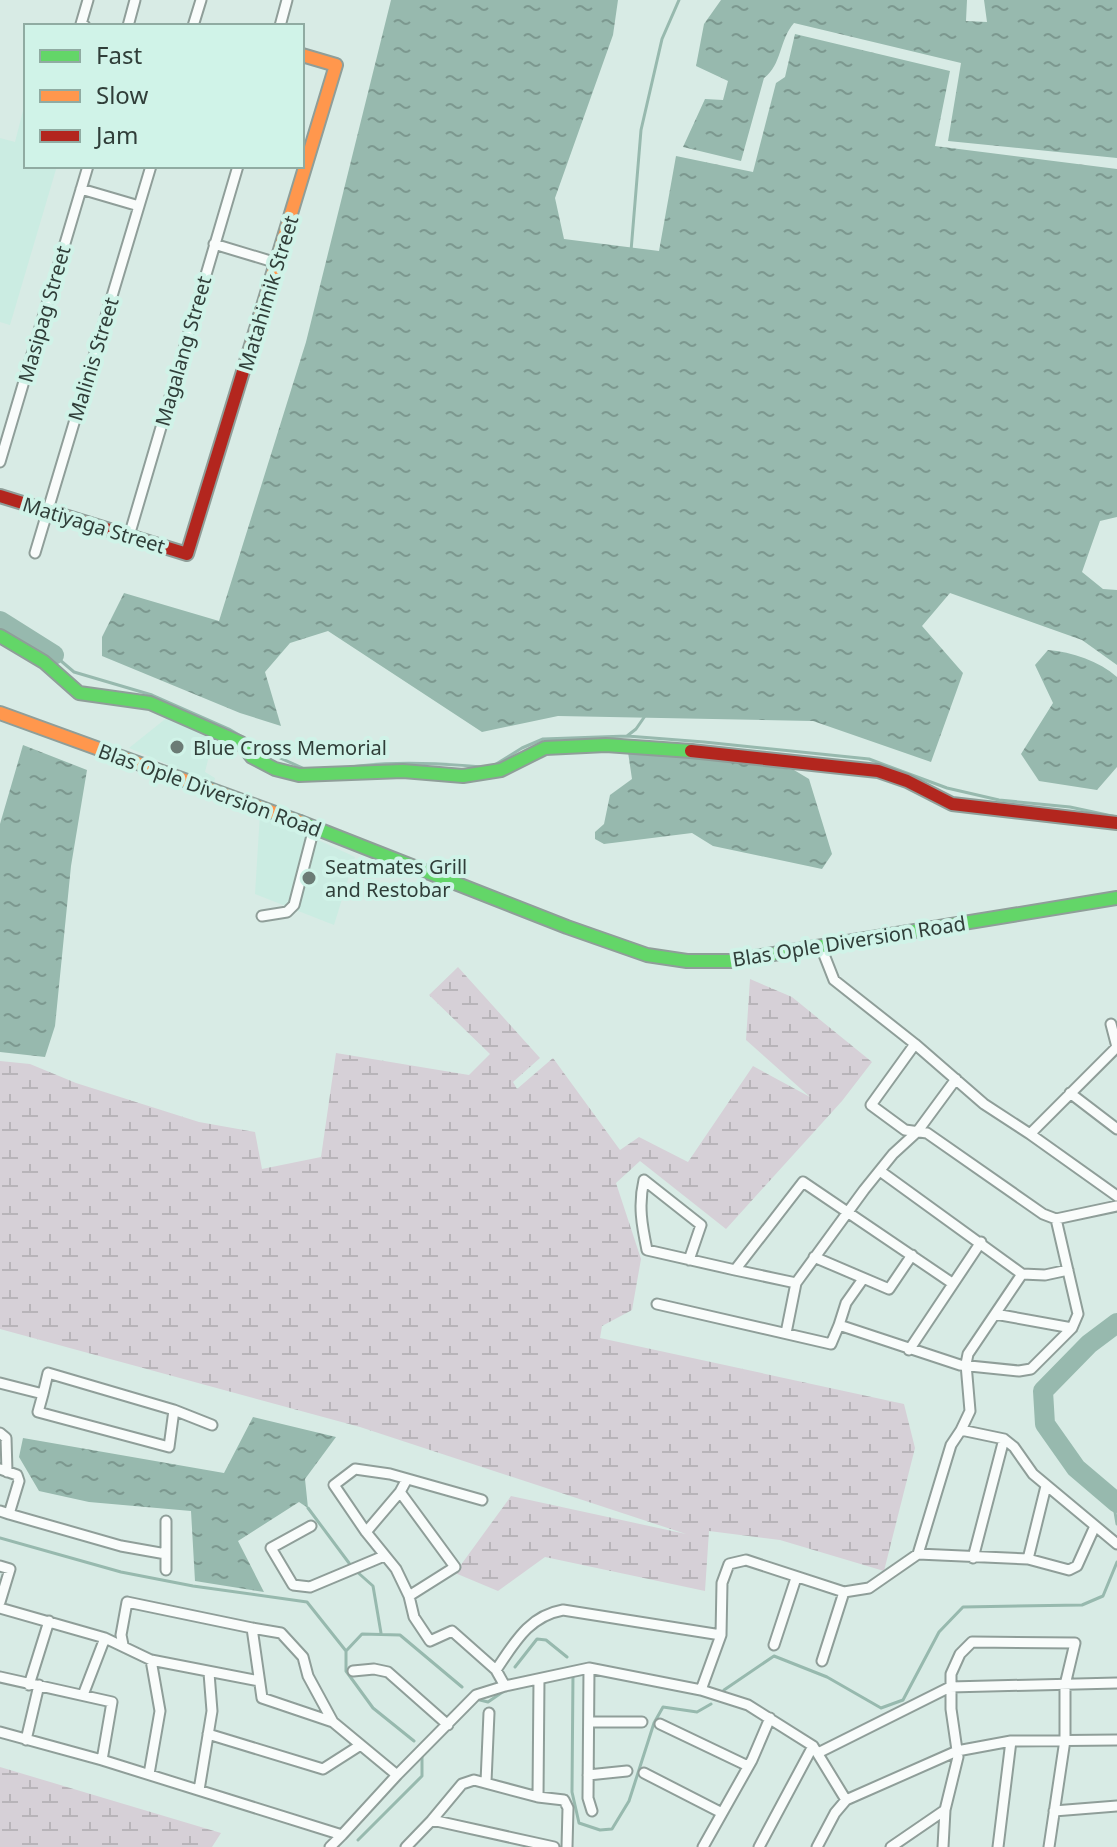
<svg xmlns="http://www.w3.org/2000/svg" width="1117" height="1847" font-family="'Noto Sans',sans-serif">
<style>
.built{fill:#cbece2}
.wetland{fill:url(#wetland-marsh)}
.water{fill:url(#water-ripples)}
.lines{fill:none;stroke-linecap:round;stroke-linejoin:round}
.stream{stroke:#97b9ae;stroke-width:3}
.river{stroke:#97b9ae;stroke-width:20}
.street-casing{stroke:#8f9e99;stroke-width:13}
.fast-casing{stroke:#8f9e99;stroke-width:16}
.slow-casing{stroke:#8f9e99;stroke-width:16}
.jam-casing{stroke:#8f9e99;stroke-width:16}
.street{stroke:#f9fcfb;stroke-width:9}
.fast{stroke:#63d668;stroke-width:12}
.slow{stroke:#ff974d;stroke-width:12}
.jam{stroke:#b3261e;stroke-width:12}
.poi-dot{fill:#6b7b75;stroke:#d0f3e8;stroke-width:3}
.labels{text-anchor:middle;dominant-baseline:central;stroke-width:8;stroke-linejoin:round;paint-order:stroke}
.street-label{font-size:20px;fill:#303e39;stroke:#d0f3e8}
.poi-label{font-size:20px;fill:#303e39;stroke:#d0f3e8;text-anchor:start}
</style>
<defs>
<pattern id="wetland-marsh" width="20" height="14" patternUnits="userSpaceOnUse" patternTransform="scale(2)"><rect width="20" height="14" fill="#d6d0d7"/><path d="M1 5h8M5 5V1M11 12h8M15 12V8" fill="none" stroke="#b8b4b9"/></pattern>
<pattern id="water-ripples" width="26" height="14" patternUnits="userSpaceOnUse" patternTransform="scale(2)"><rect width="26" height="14" fill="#97b9ae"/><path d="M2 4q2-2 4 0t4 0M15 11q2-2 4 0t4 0" fill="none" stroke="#7c988f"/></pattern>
</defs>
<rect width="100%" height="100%" fill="#d8ebe5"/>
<!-- built -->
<path class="built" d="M26,99v67h31l-47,159 -10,-3v-184l15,4z
M169,716l42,19 2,5 -8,32 10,6 -1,6 -85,-36z
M260,813l95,44 -21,68 -79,-31z"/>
<!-- wetland -->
<path class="wetland" d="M458,967l82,91 -27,24 4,7 36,-31 67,92 19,-13 49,25 65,-96 57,31 -64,-57 4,-61 42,18 80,65 -30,39 -116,128 -86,-68 -24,22 25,76 -9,51 -30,16 -2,12 304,66 11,44 -31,123 -104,-31 -71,-9 -4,60 -160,-34 -47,34 -43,-18 56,-77 175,38 -326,-107 -360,-98v-268l30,3 46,19 123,39 56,10 7,37 59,-12 15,-104 133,22 21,-21 -61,-59z
M0,1767l221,66 -9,14h-212z"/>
<!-- water -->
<path class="water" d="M391,0h227l-5,35 -58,163 9,41 95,12 17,-95 77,16 23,-89 9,-6 10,-43 155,37 -15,75 182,23v348l-17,4 -18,51 21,17 14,1v75l-35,-25 -132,-47 -28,33 41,47 -32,89 -118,-41 -255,-5 -76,16 -154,-101 -38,12 -25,29 16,54 -41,-13 -138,-57v-19l22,-44 95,28 87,-279z
M721,0h246l-1,21 21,1 -3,-22h133v158l-169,-17 13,-78 -167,-40c-15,17 -12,42 -30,55l-23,83 -58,-14 22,-48 18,1 5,-19 -32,-15 8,-42z
M1048,650c24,2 51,11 69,27v90l-20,23 -58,-9 -18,-27 32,-51 -18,-38z
M23,745l64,25 -16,96 -16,160 -10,31 -45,-5v-228z
M628,752l110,10 56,8 15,9 23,75 -10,15 -109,-23 -21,-13 -88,11 -9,-5v-7l9,-8 6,-29 22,-16z
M253,1417l83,20 -31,42 3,29 -9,-6 -61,39 26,51 -69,-11 -4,-70 -102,-9 -50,-11 -20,-34 4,-19 201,35z"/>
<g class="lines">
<!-- stream -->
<path class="stream" d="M631,251l10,-121 21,-91 17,-39
M54,655l20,17 78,23 77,34 40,24 38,17
M627,736l9,-7 9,-13
M493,766l29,-18 21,-9 84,-3 77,6 165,17 78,29 52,12 71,7 47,10
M350,767c43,-6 88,-4 132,0
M1113,1500l4,24
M308,1508l41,55
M0,1538l121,34 72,14 114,16 39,49
M355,1570l18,16 8,47
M515,1667l22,-28 9,1 21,17
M573,1673l-1,119 7,31 21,7 12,-1 17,-28 25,-78 9,-16 34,5 14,-8
M724,1690l50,-34 53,21 54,31 22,-8 36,-68 24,-25 119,-2 21,-9 14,-34
M476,1699l12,3 16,-11
M414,1741l-41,-33 -27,-37v-20l16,-17 38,1 62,52
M358,1840l64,-64v-21"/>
<!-- river -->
<path class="river" d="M0,621l54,34
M1117,1323l-28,21 -46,47 2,33 31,44 41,35"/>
<!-- street casing -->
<g class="street-casing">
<path id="street" d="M85,26l-4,-2 7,-24
M128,26l7,-26
M193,26l8,-26
M280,26l7,-26
M81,189l58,17
M214,244l63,19
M0,462l88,-296
M129,536l109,-370
M35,553l116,-387
M262,916l25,-4 7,-7 20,-77
M821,947l13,33 81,64 69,60 46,30 87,62
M1111,1024l6,23
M915,1044l-44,61 34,25 22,3 116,81 13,5 61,-13
M1070,1093l47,36
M1030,1134l87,-87
M880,1171l142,103 23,1 23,-5
M814,1257l75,32 23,-34
M689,1260l12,-35 -57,-45c-6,25 -2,46 3,70l88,20 68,-88 149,101
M735,1270l61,13
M657,1304l174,40 8,-19 121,40 59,6 12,-2 41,-41 6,-14 -22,-95
M995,1314l77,14
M839,1325l7,-22 17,-24
M786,1333l10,-50 68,-93 29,-36 24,-22 39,-53
M909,1350l72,-108
M0,1383l43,11 5,-21 126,37 38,15
M43,1394l-5,18 131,35 5,-37
M961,1430l9,-19 -4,-47 2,-10 54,-80
M0,1433l6,5 1,34
M0,1469l17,6 2,6 -10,33 -9,-3
M400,1492l55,75 -46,29
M482,1500l-92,-26 -35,-5 -21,16 32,47 30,37 13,27 5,21 16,24 22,-10 44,39
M9,1514l112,32 45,8
M311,1526l-40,22 22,37 17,2 74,-31
M366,1532l34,-40 7,-13
M918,1554l33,-109 10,-15 43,9 10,8 19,27 84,70
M973,1558l31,-119
M1028,1559l18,-73
M0,1566l10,3 -10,33
M166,1570v-49
M0,1608l105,30 46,22 108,21
M252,1628l29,5 22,24 5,19 25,46
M123,1645l-2,-10 6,-33 125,26 10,70 71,24 64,53
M774,1645l22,-67
M822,1661l22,-69
M589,1668l-1,130 4,13
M353,1671l21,-2 14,3 60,53
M0,1677l112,25 -10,58
M29,1685l20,-64
M505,1686l-9,-16c19,-28 33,-54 67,-60l158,25
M701,1690l20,-55 1,-52 7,-19 17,-4 98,32 25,-4 49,-34 110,5 41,11 8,-4 18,-40
M83,1695l22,-57
M589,1722h53
M660,1724l88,42
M0,1732l102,28 240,75 -12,12
M208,1734l115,35 36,-23
M26,1740l13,-55
M818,1753l132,-66 167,-4
M644,1773l78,40
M149,1774l11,-63 -9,-51
M588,1775l39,-4
M486,1782l3,-69
M199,1790l13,-79 -3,-38
M538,1797l1,-118
M1054,1811l63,-5
M432,1820l30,-36 12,-4 64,17 26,3 4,8 -1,39
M342,1835l55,-60 79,-80 29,-9 84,-18 112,22 47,15 65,41 33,54
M406,1847l26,-27 122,27
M703,1847l49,-87 18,-42
M759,1847l54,-101
M817,1847l18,-34 11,-13 111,-49 54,-10 106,-1
M891,1847l54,-37
M943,1847l2,-37 13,-53 -7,-48v-35l9,-20 12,-12 103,1 -10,42v55l-16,107
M998,1847l13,-106"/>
</g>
<!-- fast casing -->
<g class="fast-casing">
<path id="fast" d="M0,636l44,26 35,31 71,10 91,40 11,14 23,12 24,6 104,-4 60,5 38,-6 44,-22 61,-3 85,6
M300,822l267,105 80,28 40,6h44l386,-63"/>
</g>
<!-- slow casing -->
<g class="slow-casing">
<path id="slow" d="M260,316l76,-251 -34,-10
M0,713l300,109"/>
</g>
<!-- jam casing -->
<g class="jam-casing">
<path id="jam" d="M0,496l187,58 73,-238
M691,751l187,20 29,10 45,23 165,19"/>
</g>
<!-- street -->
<use href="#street" class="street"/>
<!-- fast -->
<use href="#fast" class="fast"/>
<!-- slow -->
<use href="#slow" class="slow"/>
<!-- jam -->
<use href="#jam" class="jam"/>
</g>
<!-- markers -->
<g class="poi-dot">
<circle cx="177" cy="747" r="8"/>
<circle cx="309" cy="878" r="8"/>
</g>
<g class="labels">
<!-- street labels -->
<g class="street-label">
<text transform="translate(268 293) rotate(-73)">Matahimik Street</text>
<text transform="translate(44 314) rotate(-74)">Masipag Street</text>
<text transform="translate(183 351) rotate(-74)">Magalang Street</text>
<text transform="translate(93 359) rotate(-73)">Malinis Street</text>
<text transform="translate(94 525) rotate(17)">Matiyaga Street</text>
<text transform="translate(210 790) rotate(20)">Blas Ople Diversion Road</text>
<text transform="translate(849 941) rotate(-9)">Blas Ople Diversion Road</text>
</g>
<!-- poi labels -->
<g class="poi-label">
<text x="193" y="747">Blue Cross Memorial</text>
<text x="325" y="866">Seatmates Grill<tspan x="325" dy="23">and Restobar</tspan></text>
</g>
</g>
<!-- legend -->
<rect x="24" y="24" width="280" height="144" fill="#d0f3e8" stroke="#90aba2" stroke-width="2"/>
<rect x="40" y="50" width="40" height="12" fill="#63d668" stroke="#90aba2" stroke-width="2"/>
<text x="96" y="64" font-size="24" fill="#303e39">Fast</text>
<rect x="40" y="90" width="40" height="12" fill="#ff974d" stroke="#90aba2" stroke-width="2"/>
<text x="96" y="104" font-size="24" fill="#303e39">Slow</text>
<rect x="40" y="130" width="40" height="12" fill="#b3261e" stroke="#90aba2" stroke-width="2"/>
<text x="96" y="144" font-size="24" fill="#303e39">Jam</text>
</svg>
